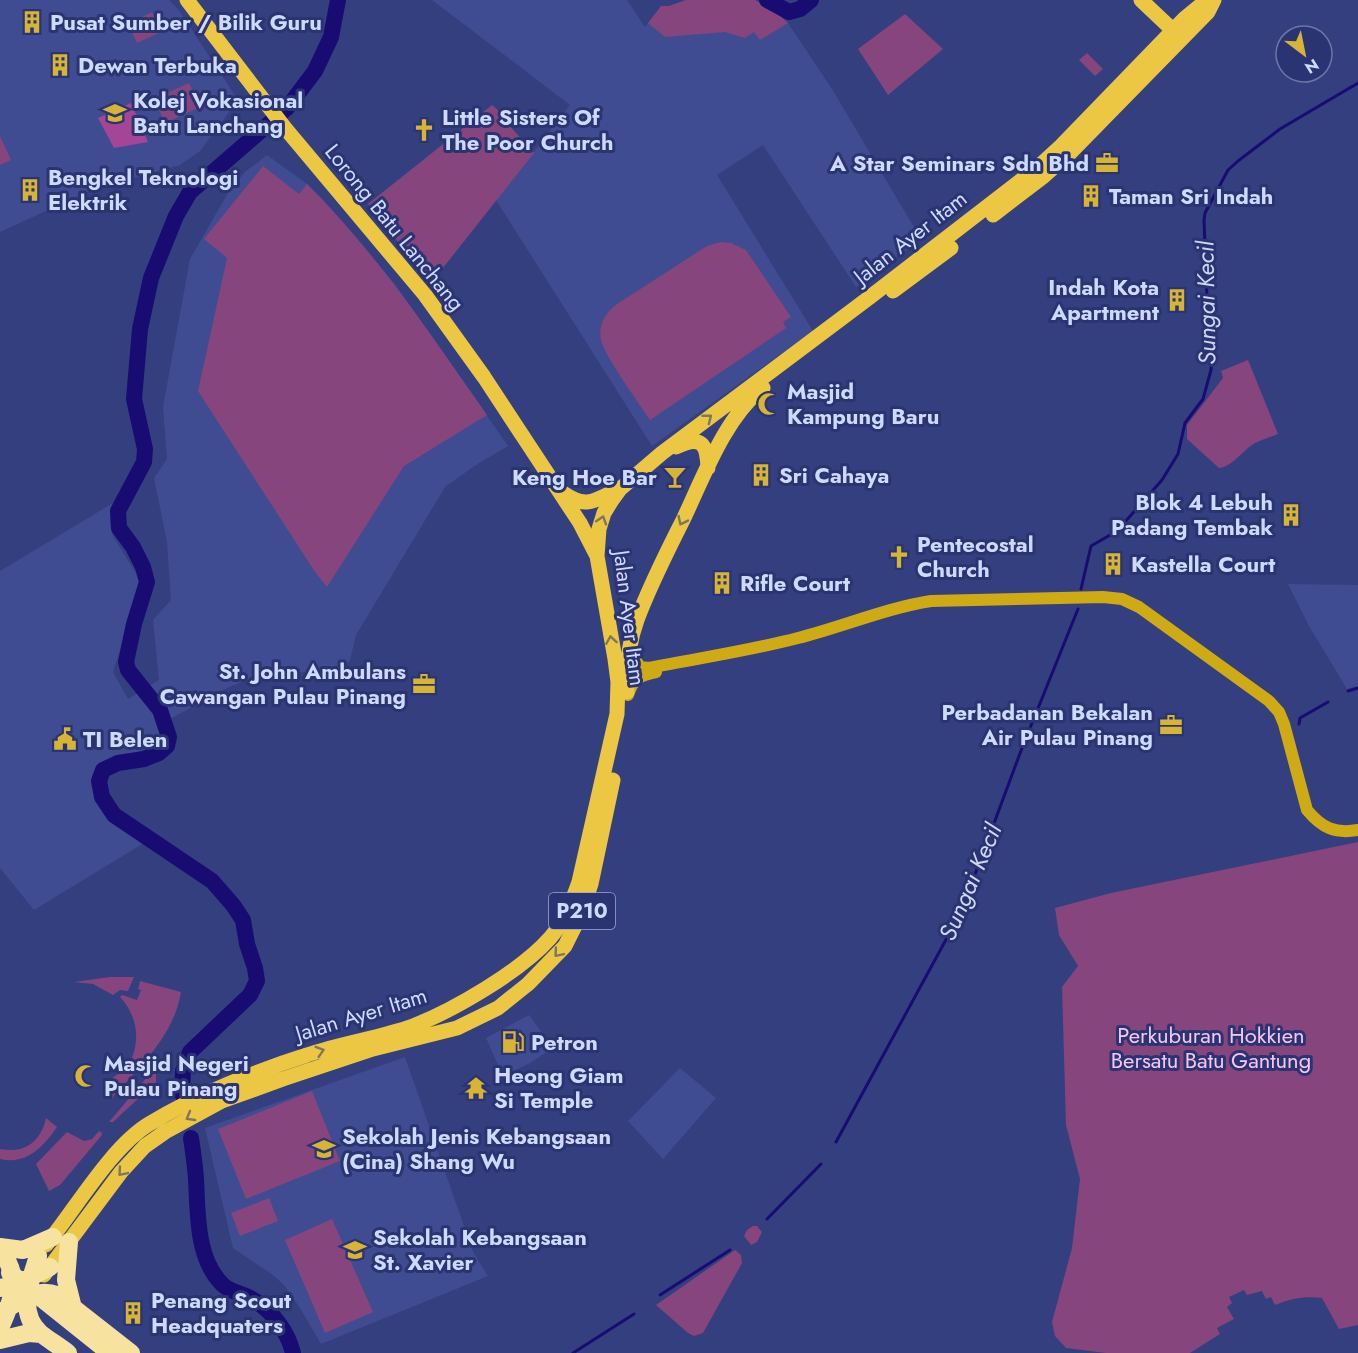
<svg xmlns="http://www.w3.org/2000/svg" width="1358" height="1353" font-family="Jost,sans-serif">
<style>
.built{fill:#404c91}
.green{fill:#86457c}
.forest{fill:#a44596}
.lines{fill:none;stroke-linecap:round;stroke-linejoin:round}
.stream{stroke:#180c73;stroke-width:3}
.river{stroke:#180c73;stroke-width:16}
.secondary{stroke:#ceaa15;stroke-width:12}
.primary{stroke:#ebc743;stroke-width:15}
.highway{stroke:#f7e29f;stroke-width:18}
.highway-bridge{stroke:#f7e29f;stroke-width:18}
.oneway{stroke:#81765d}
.labels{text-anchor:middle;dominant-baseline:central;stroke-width:6;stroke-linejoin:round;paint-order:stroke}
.shield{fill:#2b3472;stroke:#9da8d5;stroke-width:1.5}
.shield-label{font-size:21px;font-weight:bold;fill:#ced9ff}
.poi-label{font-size:22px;font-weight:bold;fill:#ced9ff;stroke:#2b3472;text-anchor:start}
.street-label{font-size:22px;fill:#ced9ff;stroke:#2b3472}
.park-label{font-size:22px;fill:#f7c6ed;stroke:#2b3472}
.water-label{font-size:24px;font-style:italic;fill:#ced6f1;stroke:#2b3472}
</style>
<rect width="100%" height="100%" fill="#343f7f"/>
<!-- built -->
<path class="built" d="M0,0h169l9,9 60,91 -38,51 -20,14 -86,24 -94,43z
M432,0h195l18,27 16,-21h8l17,-6h69l7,3 11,7 15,13 44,66 89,150 -65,48 -93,-142 -46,30 96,156 -161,115 -156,-246 74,-95z
M267,155l40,29 17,17 71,83 113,162 -32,19 -31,22 -89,148 -6,25 -5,6 -101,15 -17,7 -68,37 3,16 -5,5 -55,17 -9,15 3,22 13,21 35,22 -110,67 -34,-42v-297l113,-68 -3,20 3,13 27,44 -3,16 -24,76 15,27 31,-19 -6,-60 18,-20 -4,-58 -13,-64 13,-19 -4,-52 27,-148 38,-66 16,-20z
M1288,584l70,1v101l-11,3 -38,-63z
M529,1015l24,33 -23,15 -27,13 -17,-38z
M405,1057l68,195 15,24 -167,68 -21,-36 -15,-22 -12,-11 -40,-27 -28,-120z
M680,1068l36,30 -53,61 -35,-38z"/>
<!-- green -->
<path class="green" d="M686,0h69l18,10 15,13 -28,17 -6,-8 -9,6 -20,-6 -60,5 -17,-14 13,-17h8z
M152,12l9,20 -24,11 -9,-19z
M905,14l38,35 -55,46 -30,-46z
M1087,53l16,16 -8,7 -16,-16z
M189,83l11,24 -35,16 -11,-24z
M492,105l15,13 2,7 25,28 -103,130 -63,-79z
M0,136l11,24 -11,5z
M263,166l36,28 8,-10c70,69 124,151 180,231l-83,51 -77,121 -12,-15 -117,-181 29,-133 -23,-19z
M721,242l10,1 15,7 45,67 -8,5 3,6 -136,92c-11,-17 -45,-63 -49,-80 -3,-15 4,-27 16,-36l90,-58z
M1248,360l30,74c-8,3 -16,6 -23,9 -12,7 -23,24 -36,25l-32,-29v-14l36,-47 -2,-7z
M1358,842v483l-19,4 -17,-31c-17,-2 -30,0 -47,7l-4,-8 -5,2 -4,-8 -15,4 -3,-5 -15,7 3,6 -5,4 7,12 -17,9 3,6 -30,19h-84l-40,-5 -11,-12 -3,-14 20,-74 8,-69 -14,-54 -4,-138 16,-21 -19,-31 -4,-27 56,-15z
M110,977h24l-6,14 -8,-1 -7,5 -20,-11 -19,-2z
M140,981l41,11c-7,44 -41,74 -69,106l-10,-13 19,-13 6,-11 3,1c11,-22 7,-47 -10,-65l2,-2 15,5 4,-10 -3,-1z
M153,1070h3v12l-43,40h-4z
M312,1091l28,70 -94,38 -28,-70z
M46,1118l11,9c-14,20 -30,38 -57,32v-10c24,5 41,-7 46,-31z
M99,1131l3,2v2l-42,50 -11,6 -13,-27 31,-32 17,9 8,-2z
M269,1198l9,23 -38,15 -9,-23z
M332,1219l41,93 -48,21 -40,-93z
M753,1226h4l5,6 -5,10 -6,3 -7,-9 3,-6z
M735,1250l6,5 1,8 -39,70 -9,3 -6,-3 -32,-28z"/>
<!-- forest -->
<path class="forest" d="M131,103l17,39 -34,6 -16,-30z"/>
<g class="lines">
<!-- stream -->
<path class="stream" d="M1081,589l10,-43 26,-15 45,-51 16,-26 7,-31 18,-24 8,-29 1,-15 -4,-31 -4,-104 1,-7 23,-43 10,-9 42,-32 78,-46
M1348,691l10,-3
M1299,724l1,-6 28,-16
M836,1142l125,-230 61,-164 56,-139
M767,1219l54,-55
M660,1295l70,-45
M573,1353l61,-39"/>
<!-- river -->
<path class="river" d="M767,0l22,12 11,-3 11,-9
M182,1094l1,-23 7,-19 60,-57 7,-14 -2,-13 -8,-24 -4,-24 -10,-15 -21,-24 -98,-66 -12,-18 -3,-16 4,-11 15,-7 26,-4 15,-6 8,-7 2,-9 -9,-27 -32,-40 -2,-8 8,-38 13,-42 -4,-15 -10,-20 -14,-19 -1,-17 26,-49 1,-13 -11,-50 6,-70 11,-51 25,-62 14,-24 97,-84 28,-37 16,-34 7,-37
M191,1138c2,13 4,27 5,41 2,35 0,80 27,106 7,7 21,9 29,14 20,11 36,33 41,54"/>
<!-- secondary -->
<path class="secondary" d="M629,650l11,17 9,1c50,-10 99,-17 149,-30 44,-11 88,-30 133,-37l172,-4 19,2 17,8 130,94 10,11 5,12 23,86c15,18 28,24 51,20
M628,695c5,-16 12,-20 28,-23"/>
<!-- primary -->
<path class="primary" d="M187,0l98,128 140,167 59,82 44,67 52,79 17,33
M1141,0l38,36
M993,215l51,-39 26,-23 138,-141 6,-12
M893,291l58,-43
M676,447c25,-12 31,-4 32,21
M563,493c23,16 31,8 54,-3
M627,692c-1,-25 2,-50 10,-72 13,-35 30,-68 46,-100 20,-42 43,-105 80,-132
M46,1245c29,-35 65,-98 103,-121 46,-28 107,-53 158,-69 35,-12 72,-17 106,-29 41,-16 108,-55 137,-88 14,-16 22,-36 29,-56l38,-168 1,-32 -3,-23 -18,-103 2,-27 5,-16 8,-13 8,-11 42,-36 208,-156 167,-129 24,-22 124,-128 22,-18
M44,1275l77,-103 24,-26 20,-14 57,-31 61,-22 90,-30 84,-21 41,-20 30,-24 37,-38 16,-32 10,-30 22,-104"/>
<!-- highway -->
<path class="highway" d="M69,1242l-3,38 7,28
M0,1247l23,3 30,-13
M0,1249c21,29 14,47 1,77
M38,1256c-8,26 -21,56 2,77 9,7 19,13 28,20
M0,1288l15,-3 35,-18
M0,1313c18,-11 35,-26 57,-18l74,58
M0,1340l29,-7 12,1"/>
<!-- highway-bridge -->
<path class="highway-bridge" d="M10,1273l100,80"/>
</g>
<!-- one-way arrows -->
<defs><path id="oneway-chevron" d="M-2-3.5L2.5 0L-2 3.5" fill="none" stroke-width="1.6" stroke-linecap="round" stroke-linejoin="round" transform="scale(1.5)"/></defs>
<g class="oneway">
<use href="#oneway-chevron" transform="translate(708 418) rotate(-38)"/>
<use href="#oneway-chevron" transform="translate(602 520) rotate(-72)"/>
<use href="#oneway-chevron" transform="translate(682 521) rotate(116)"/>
<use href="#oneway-chevron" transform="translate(611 640) rotate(-99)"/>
<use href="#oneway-chevron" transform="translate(558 953) rotate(130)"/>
<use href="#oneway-chevron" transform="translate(320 1051) rotate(-17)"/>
<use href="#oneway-chevron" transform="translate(190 1117) rotate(150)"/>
<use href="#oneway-chevron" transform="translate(122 1172) rotate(130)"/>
</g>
<!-- icons -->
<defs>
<g id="building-bare" transform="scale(1.8)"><path d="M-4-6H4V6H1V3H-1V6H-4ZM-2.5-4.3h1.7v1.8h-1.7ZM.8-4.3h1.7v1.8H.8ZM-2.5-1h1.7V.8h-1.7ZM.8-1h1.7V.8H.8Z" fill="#d7b434" stroke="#2b3472" stroke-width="2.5" paint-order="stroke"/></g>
<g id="university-bare" transform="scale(1.8)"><path d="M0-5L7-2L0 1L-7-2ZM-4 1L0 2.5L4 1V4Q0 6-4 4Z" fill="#d7b434" stroke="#2b3472" stroke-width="2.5" paint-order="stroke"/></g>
<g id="church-bare" transform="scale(1.8)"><path d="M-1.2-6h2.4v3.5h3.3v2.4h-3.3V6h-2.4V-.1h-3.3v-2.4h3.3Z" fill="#d7b434" stroke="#2b3472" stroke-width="2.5" paint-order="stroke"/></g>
<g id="office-bare" transform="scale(1.8)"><path d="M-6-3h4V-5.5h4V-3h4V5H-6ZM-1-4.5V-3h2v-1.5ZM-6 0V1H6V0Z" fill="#d7b434" stroke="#2b3472" stroke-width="2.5" paint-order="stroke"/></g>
<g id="mosque-bare" transform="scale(1.8)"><path d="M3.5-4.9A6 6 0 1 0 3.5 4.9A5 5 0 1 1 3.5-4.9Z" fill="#d7b434" stroke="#2b3472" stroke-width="2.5" paint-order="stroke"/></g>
<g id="bar-bare" transform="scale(1.8)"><path d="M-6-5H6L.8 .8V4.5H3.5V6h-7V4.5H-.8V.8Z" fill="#d7b434" stroke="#2b3472" stroke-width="2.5" paint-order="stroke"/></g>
<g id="civic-bare" transform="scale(1.8)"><path d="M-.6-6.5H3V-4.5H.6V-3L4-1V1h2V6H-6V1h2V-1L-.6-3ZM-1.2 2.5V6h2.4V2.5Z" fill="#d7b434" stroke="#2b3472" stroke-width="2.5" paint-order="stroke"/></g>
<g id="fuel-bare" transform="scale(1.8)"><path d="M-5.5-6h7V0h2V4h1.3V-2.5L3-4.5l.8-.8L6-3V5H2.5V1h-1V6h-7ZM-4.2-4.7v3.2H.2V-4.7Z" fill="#d7b434" stroke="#2b3472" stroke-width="2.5" paint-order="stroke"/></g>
<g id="temple-bare" transform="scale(1.8)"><path d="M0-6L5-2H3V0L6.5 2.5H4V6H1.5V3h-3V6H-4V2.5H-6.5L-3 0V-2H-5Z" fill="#d7b434" stroke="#2b3472" stroke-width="2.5" paint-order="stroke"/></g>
<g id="school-bare" transform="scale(1.8)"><path d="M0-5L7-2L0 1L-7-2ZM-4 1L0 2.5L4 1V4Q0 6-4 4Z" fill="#d7b434" stroke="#2b3472" stroke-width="2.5" paint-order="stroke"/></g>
</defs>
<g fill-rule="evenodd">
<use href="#building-bare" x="32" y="22"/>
<use href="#building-bare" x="60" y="65"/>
<use href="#university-bare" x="115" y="113"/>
<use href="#church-bare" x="424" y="130"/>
<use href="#office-bare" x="1107" y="163"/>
<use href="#building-bare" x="30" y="190"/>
<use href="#building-bare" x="1091" y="196"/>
<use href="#building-bare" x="1177" y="300"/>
<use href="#mosque-bare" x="769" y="404"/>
<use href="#building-bare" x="761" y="475"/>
<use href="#bar-bare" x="675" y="477"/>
<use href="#building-bare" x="1291" y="515"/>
<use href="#church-bare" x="899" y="557"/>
<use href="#building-bare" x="1113" y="564"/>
<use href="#building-bare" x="722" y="583"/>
<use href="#office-bare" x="424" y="684"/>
<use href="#office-bare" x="1171" y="725"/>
<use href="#civic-bare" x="65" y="739"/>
<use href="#fuel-bare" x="513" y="1042"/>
<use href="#mosque-bare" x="86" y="1076"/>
<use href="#temple-bare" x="476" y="1088"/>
<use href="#school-bare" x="324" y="1149"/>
<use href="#school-bare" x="355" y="1250"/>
<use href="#building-bare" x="133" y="1313"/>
</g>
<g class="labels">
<!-- shield labels -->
<rect class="shield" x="549" y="893" width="66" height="36" rx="4.5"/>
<g class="shield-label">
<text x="582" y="911">P210</text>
</g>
<!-- poi labels -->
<g class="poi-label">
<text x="50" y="22">Pusat Sumber / Bilik Guru</text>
<text x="78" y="65">Dewan Terbuka</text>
<text x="133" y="100">Kolej Vokasional<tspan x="133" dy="25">Batu Lanchang</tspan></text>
<text x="442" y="117">Little Sisters Of<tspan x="442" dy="25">The Poor Church</tspan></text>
<text x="1089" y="163" text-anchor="end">A Star Seminars Sdn Bhd</text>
<text x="48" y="177">Bengkel Teknologi<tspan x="48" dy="25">Elektrik</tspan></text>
<text x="1109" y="196">Taman Sri Indah</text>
<text x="1159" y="287" text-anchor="end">Indah Kota<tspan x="1159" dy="25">Apartment</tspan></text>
<text x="787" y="391">Masjid<tspan x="787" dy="25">Kampung Baru</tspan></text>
<text x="779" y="475">Sri Cahaya</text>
<text x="657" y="477" text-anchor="end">Keng Hoe Bar</text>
<text x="1273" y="502" text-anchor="end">Blok 4 Lebuh<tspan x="1273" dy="25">Padang Tembak</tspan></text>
<text x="917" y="544">Pentecostal<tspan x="917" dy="25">Church</tspan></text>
<text x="1131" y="564">Kastella Court</text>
<text x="740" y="583">Rifle Court</text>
<text x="406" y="671" text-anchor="end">St. John Ambulans<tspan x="406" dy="25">Cawangan Pulau Pinang</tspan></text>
<text x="1153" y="712" text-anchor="end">Perbadanan Bekalan<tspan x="1153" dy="25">Air Pulau Pinang</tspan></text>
<text x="83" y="739">TI Belen</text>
<text x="531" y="1042">Petron</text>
<text x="104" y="1063">Masjid Negeri<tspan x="104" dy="25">Pulau Pinang</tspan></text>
<text x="494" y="1075">Heong Giam<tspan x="494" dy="25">Si Temple</tspan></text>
<text x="342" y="1136">Sekolah Jenis Kebangsaan<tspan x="342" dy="25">(Cina) Shang Wu</tspan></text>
<text x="373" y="1237">Sekolah Kebangsaan<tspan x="373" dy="25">St. Xavier</tspan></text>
<text x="151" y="1300">Penang Scout<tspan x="151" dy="25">Headquaters</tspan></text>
</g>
<!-- street labels -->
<g class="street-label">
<text transform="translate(395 227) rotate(51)">Lorong Batu Lanchang</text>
<text transform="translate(910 237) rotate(-38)">Jalan Ayer Itam</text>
<text transform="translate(630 618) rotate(83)">Jalan Ayer Itam</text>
<text transform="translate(361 1014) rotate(-17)">Jalan Ayer Itam</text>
</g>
<!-- park labels -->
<g class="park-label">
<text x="1211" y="1035">Perkuburan Hokkien<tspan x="1211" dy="25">Bersatu Batu Gantung</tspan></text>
</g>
<!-- water labels -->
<g class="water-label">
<text transform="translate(1206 303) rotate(-91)">Sungai Kecil</text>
<text transform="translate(970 882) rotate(-67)">Sungai Kecil</text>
</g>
</g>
<!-- north arrow -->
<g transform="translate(1304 54) rotate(148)"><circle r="28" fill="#2b3472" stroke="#6c76aa" stroke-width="1.5"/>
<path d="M0-4.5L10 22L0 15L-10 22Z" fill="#d7b434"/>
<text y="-9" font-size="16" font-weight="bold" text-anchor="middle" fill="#ced9ff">N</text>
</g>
</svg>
